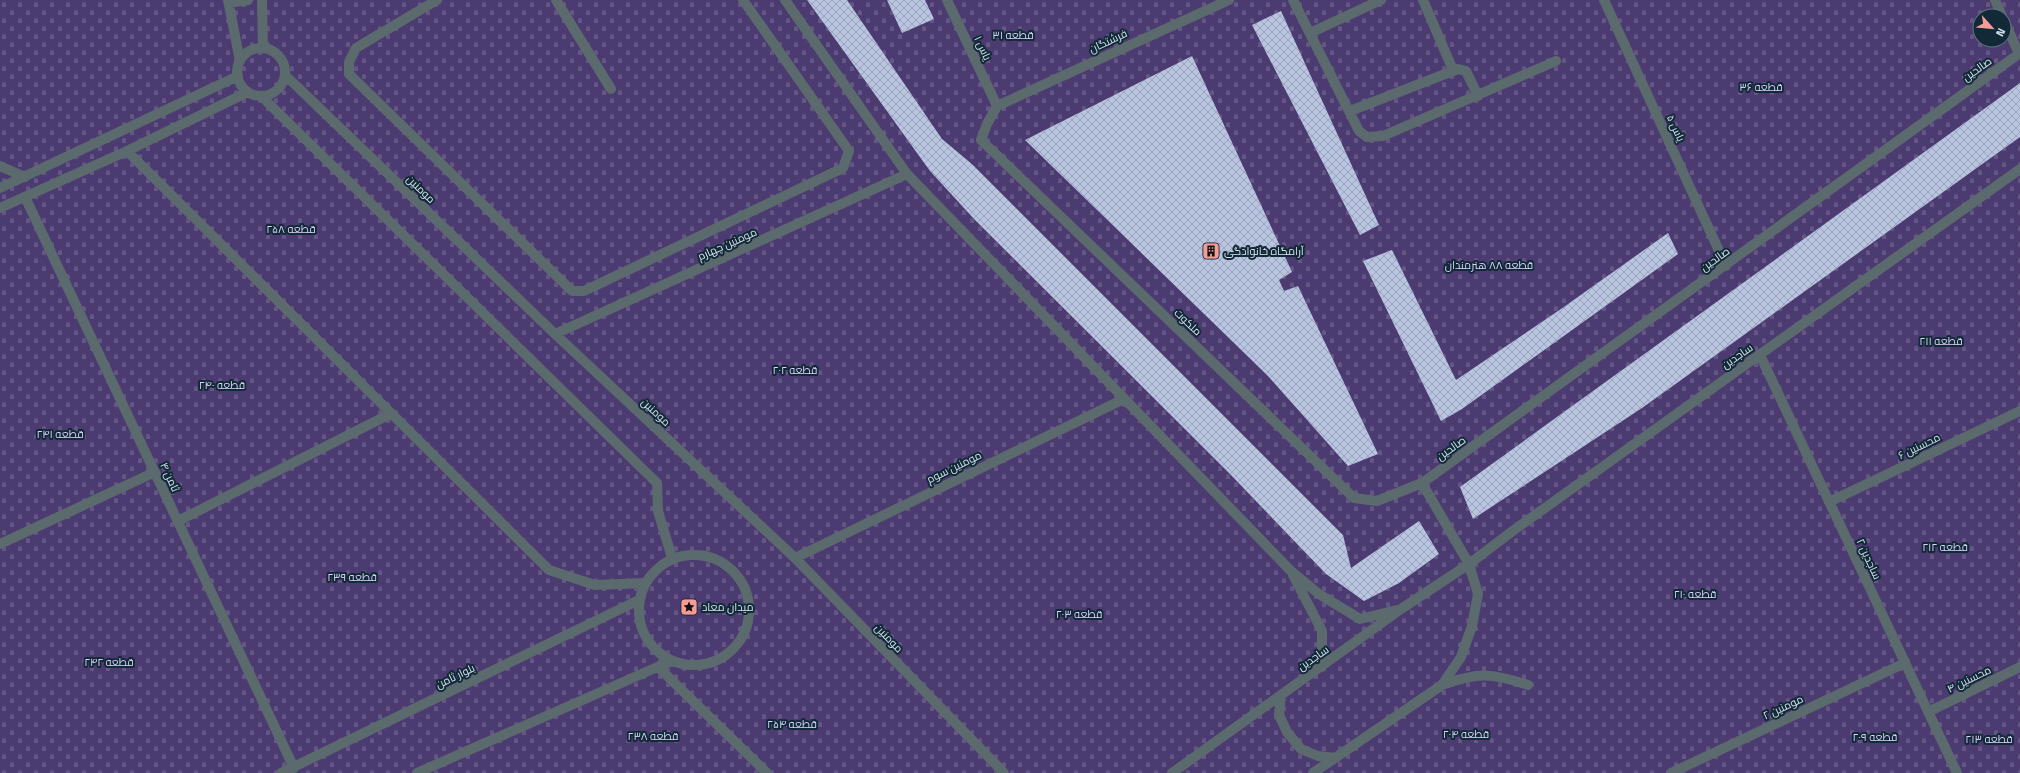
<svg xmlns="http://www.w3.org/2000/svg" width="2020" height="773" font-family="'Titillium Web',Cairo,sans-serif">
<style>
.cemetery{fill:url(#cemetery-stones);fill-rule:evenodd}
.building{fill:url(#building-cross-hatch)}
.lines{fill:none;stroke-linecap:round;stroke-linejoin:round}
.minor{stroke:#5b6a6c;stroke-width:10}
.labels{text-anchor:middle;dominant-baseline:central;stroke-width:4;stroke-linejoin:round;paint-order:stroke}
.park-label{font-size:11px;fill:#dcd2fc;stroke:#122a38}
.street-label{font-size:11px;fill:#d5e3ec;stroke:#122a38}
.poi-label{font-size:11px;fill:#d5e3ec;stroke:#122a38;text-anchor:start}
</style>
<defs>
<pattern id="cemetery-stones" width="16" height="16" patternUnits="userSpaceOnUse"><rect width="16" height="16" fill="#4b3b71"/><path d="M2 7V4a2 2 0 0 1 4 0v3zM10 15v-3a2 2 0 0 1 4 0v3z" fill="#645785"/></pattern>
<pattern id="building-cross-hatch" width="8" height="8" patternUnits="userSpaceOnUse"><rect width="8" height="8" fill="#b9c5e0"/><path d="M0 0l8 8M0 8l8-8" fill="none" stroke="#9ba5ba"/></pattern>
</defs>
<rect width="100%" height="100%" fill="#122a38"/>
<!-- cemetery -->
<path class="cemetery" d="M0,0h2020v773h-2020zM1980,16h24v24h-24z"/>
<!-- building -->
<path class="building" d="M807,0h40l95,139 31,26 370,370 8,33 68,-47 20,33 -40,29 -35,18 -38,-27 -96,-100 -255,-254 -45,-49z
M887,0h38l9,19 -32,14z
M1281,11l98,214 -19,10 -108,-210z
M1192,56l100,216 -13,8 5,11 14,-5 80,168 -30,12 -81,-91 -242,-235z
M2020,83v54l-378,271 -169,111 -13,-32z
M1668,233l10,21 -216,155 -21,12 -78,-160 29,-11 64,130 105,-71z"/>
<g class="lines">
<!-- minor -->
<path class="minor" d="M228,0l12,61
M262,0l1,48
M437,0l-81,48 -7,14v12l223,217h12l259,-123 6,-17 -106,-151
M556,0l55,89
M785,0l122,174 383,396 29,24 41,25 37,-9
M947,0l50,106
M1293,0l66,131 8,6 16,-1 173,-75
M1423,0l30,70
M1604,0l122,266
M1995,0l7,16
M229,3l19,-3
M2004,20l15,34
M1310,33l71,-33
M237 72a24 24 0 1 1 48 0a24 24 0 1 1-48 0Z
M285,75l270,259 240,224 209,215
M261,96l396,387 1,28 14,47
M997,106l-10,18 -6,16 373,358 23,3 45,-18 598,-430
M997,106l232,-106
M1350,111l108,-42 8,2 12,25
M127,151l422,419 46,15 50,-2
M0,166l25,11
M0,188l238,-112
M25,197l269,571
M0,208l127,-57 121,-59
M555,334l352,-160
M1760,355l197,418
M1422,483l47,81 9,30 -6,32 -11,31 -19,28
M1829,502l191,-91
M178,521l212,-107
M0,544l155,-72
M639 610a55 55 0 1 1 110 0a55 55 0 1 1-110 0Z
M795,558l329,-159
M1293,575l29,56v36
M658,667l109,106
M1281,695l-2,20 8,17 14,17 17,7 18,2
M1928,712l92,-45
M281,773l358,-173
M417,773l254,-112
M1172,773l229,-164 68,-45 45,-34 506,-361
M1313,773l129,-88c37,-13 49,-12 86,0
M1671,773l234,-110"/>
</g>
<!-- icons -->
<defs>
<g id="building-square" transform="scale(0.9)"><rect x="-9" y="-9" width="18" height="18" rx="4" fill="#f59c96" stroke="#122a38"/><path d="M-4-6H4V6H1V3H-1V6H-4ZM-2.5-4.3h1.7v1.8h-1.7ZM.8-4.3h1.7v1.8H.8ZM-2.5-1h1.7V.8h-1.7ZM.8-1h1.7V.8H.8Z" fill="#111"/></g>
<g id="sight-square" transform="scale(0.9)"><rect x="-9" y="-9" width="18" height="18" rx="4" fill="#f59c96" stroke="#122a38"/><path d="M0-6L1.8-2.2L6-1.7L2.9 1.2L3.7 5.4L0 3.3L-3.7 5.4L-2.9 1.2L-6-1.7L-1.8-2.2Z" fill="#111"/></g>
</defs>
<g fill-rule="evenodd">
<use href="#building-square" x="1211" y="251"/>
<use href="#sight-square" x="689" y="607"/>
</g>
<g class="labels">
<!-- park labels -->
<g class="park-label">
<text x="1013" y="35">قطعه ۳۱</text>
<text x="1761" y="87">قطعه ۳۶</text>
<text x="291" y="229">قطعه ۲۵۸</text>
<text x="1489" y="265">قطعه ۸۸ هنرمندان</text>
<text x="1941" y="341">قطعه ۲۱۱</text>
<text x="795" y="370">قطعه ۲۰۲</text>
<text x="222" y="385">قطعه ۲۴۰</text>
<text x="60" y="434">قطعه ۲۴۱</text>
<text x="1945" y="547">قطعه ۲۱۲</text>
<text x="352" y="577">قطعه ۲۳۹</text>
<text x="1695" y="594">قطعه ۲۱۰</text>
<text x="1079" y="614">قطعه ۲۰۳</text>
<text x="109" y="662">قطعه ۲۴۲</text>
<text x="792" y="724">قطعه ۲۵۴</text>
<text x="1466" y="734">قطعه ۲۰۴</text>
<text x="653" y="736">قطعه ۲۳۸</text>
<text x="1875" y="737">قطعه ۲۰۹</text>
<text x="1989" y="739">قطعه ۲۱۳</text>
</g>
<!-- street labels -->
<g class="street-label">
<text transform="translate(1108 41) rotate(-25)">فرشتگان</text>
<text transform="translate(983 48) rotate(65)">یاس ۱</text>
<text transform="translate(1977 69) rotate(-36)">صالحین</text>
<text transform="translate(1676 128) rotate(65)">یاس ۵</text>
<text transform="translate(421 189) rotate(44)">مومنین</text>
<text transform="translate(727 244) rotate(-24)">مومنین چهارم</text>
<text transform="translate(1715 259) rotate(-36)">صالحین</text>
<text transform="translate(1188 322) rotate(44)">ملکوت</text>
<text transform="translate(1737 356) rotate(-35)">ساجدین</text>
<text transform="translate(656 412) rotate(43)">مومنین</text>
<text transform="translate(1919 446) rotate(-26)">محسنین ۶</text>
<text transform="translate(1451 448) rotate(-36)">صالحین</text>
<text transform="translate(954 467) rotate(-26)">مومنین سوم</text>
<text transform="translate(170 477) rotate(65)">ثامن ۴</text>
<text transform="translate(1869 559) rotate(65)">ساجدین ۲</text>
<text transform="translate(889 638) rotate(46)">مومنین</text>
<text transform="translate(1313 658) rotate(-35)">ساجدین</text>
<text transform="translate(455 676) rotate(-26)">بلوار ثامن</text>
<text transform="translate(1969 679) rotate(-26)">محسنین ۴</text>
<text transform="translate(1783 707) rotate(-25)">مومنین ۲</text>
</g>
<!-- poi labels -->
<g class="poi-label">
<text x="1224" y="251">آرامگاه خانوادگی</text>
<text x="702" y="607">میدان معاد</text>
</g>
</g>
<!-- north arrow -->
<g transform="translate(1992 28) rotate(117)"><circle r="19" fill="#122a38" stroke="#607480"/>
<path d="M0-3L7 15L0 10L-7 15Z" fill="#f59c96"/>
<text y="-6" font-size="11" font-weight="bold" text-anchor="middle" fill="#d5e3ec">N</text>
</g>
</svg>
